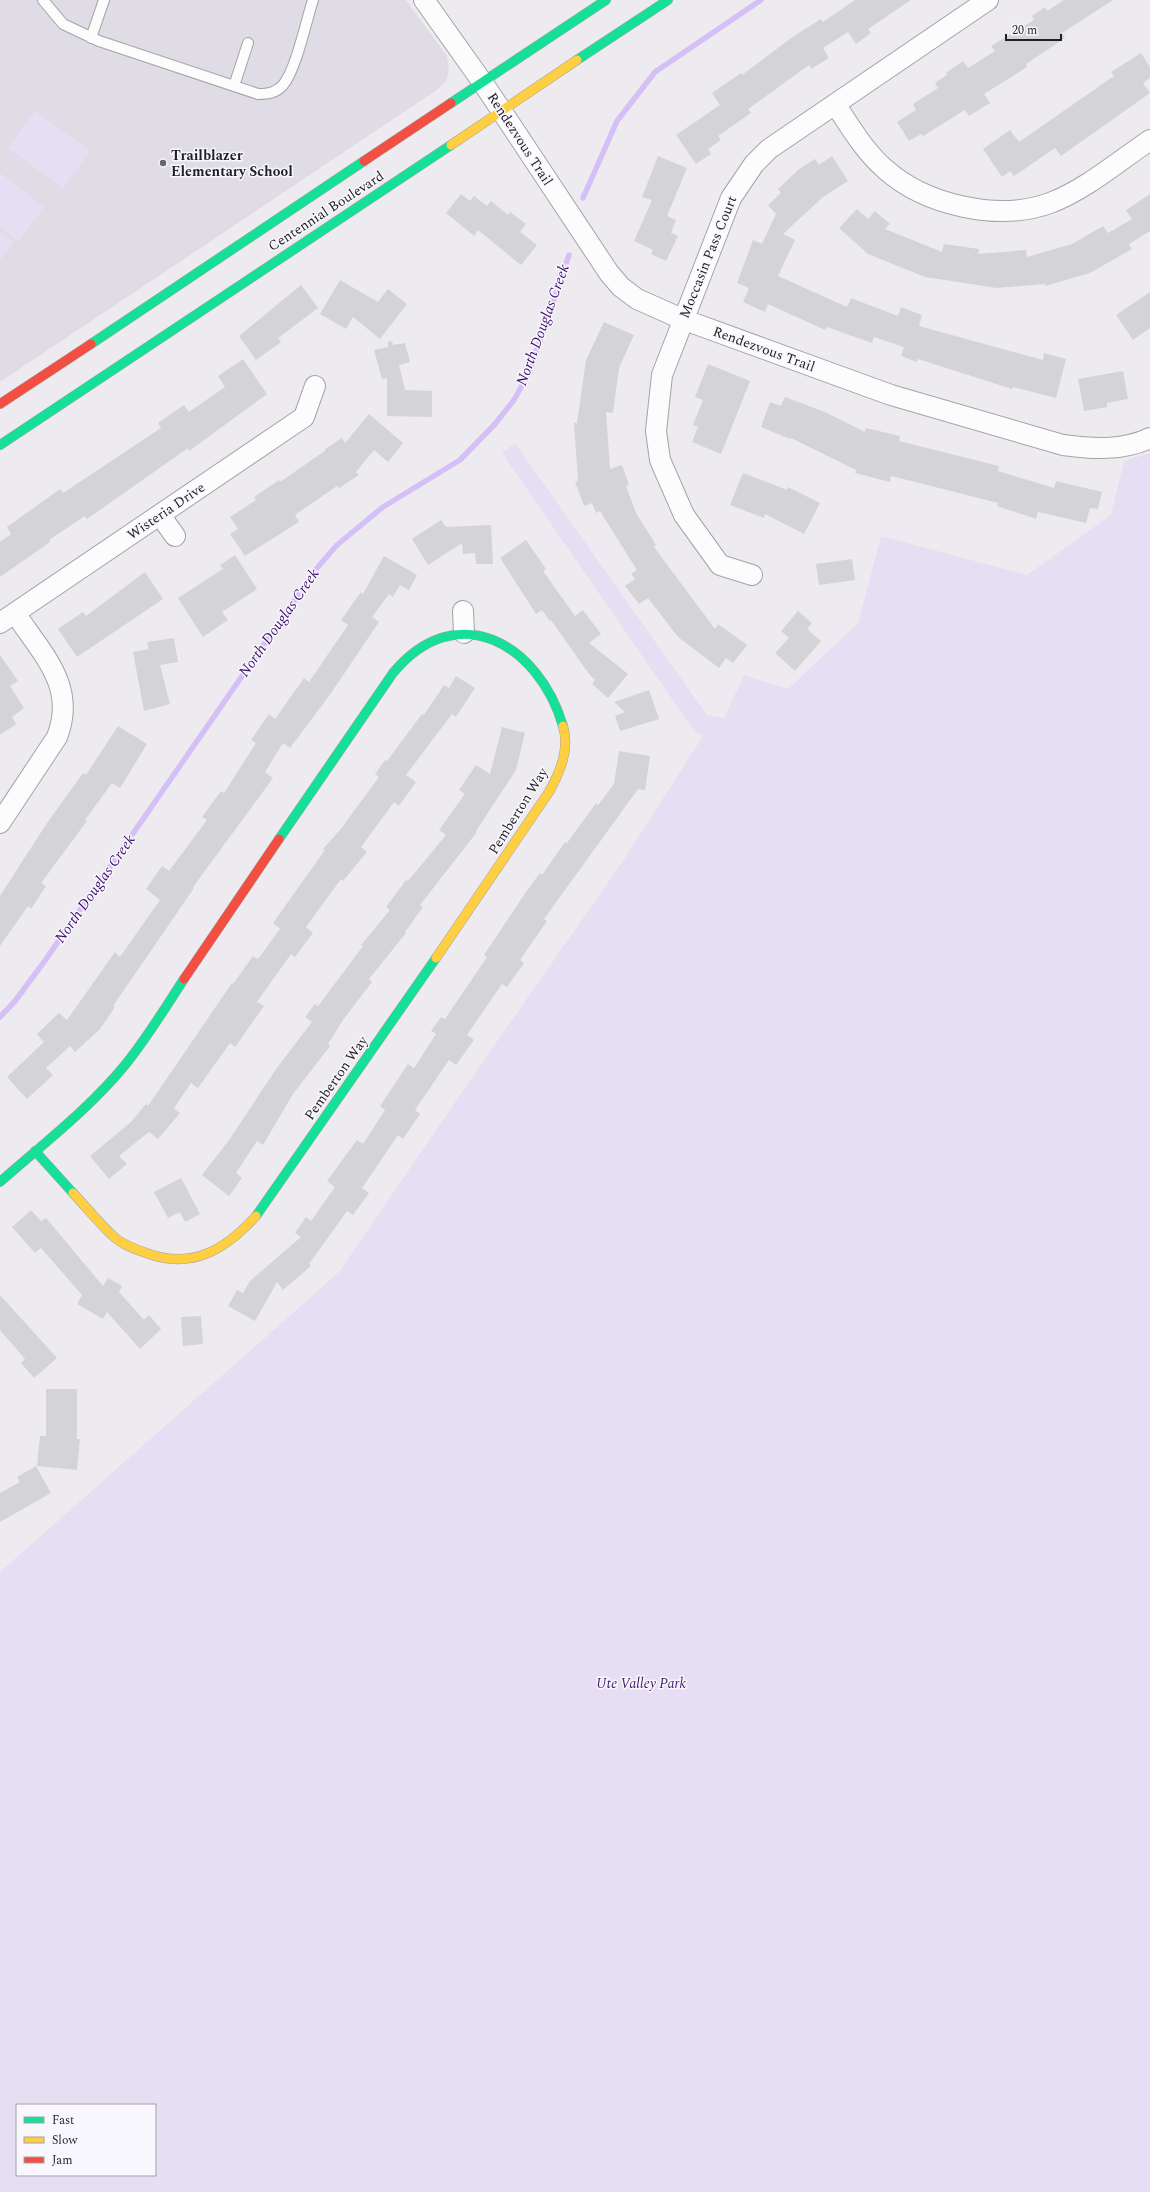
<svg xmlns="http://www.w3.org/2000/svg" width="1150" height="2192" font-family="Spectral,serif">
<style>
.built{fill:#e0dce6}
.green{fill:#e6dff3;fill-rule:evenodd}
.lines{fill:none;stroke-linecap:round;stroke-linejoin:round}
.stream{stroke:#d5bff7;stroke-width:5.5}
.building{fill:#d4d3d6}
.lane-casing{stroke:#a4a3a6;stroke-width:12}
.street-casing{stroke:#a4a3a6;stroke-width:22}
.fast-casing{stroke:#a4a3a6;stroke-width:10}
.slow-casing{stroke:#a4a3a6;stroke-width:10}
.jam-casing{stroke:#a4a3a6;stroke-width:10}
.lane{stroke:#fcfcfd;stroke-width:10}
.street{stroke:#fcfcfd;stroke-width:20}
.fast{stroke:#16e098;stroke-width:9}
.slow{stroke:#ffcf43;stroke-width:9}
.jam{stroke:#f24e42;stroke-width:9}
.poi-dot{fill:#686669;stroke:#f9f7fe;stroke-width:1.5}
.labels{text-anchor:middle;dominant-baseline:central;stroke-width:3;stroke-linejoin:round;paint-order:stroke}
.street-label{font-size:14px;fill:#201f21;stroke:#f9f7fe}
.poi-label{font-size:14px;font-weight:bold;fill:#201f21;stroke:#f9f7fe;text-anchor:start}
.park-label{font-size:14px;font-style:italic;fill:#471a73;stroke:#f9f7fe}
.water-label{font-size:15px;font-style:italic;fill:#3f106a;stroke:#f9f7fe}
</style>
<rect width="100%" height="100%" fill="#edebf0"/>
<!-- built -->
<path class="built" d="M0,0h406l41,56 2,14 -3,12 -12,10 -434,290z"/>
<!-- green -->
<path class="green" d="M35,111l55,40 -27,37 -55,-40z
M0,173l44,34 -25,34 -19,-14z
M0,232l13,9 -13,19z
M515,443l192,272 17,3 20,-43 44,14 70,-66 23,-87 146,39 84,-60 13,-54 26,-8v1739h-1150v-620l339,-300 147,-215 135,-193 82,-128 -9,-5 -192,-278zM17,2105h138v70h-138z"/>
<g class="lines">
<!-- stream -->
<path class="stream" d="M583,198l34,-77 38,-49 106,-72
M0,1017l15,-16 29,-39 273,-394 20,-23 46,-38 77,-47 35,-36 19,-24 15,-27 40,-118"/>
</g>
<!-- building -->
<path class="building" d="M855,0h56l-43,29 3,4 -15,11 -8,-12 -25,16 6,10 -18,11 -2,-4 -61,44 3,4 -33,23 3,4 -13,9 3,5 -15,10 -20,-29 44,-30 -8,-12 29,-20 1,2 49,-37 30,-19 2,3z
M1064,0h49l-51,33 3,5 -39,26 1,3 -43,27 6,9 -21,13 -4,-6 -42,26 -2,-2 -12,7 -12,-19 19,-12 -3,-6 25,-16 -3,-5 12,-8 -1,-2 17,-12 5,7 27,-17 -4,-5 43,-26 -2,-4 13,-9 2,4z
M1141,53l9,14v11l-7,5 7,10 -89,63 -6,-8 -41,28 -4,-5 -8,6 -19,-28 27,-19 9,12 95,-66 -3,-4z
M658,156l29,12 -20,48 9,4 -5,13 7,3 -12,25 -15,-7 2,-4 -19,-9 18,-41 -10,-3z
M832,156l16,25 -25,16 -40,37 12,6 -17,36 69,31 4,-9 47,18 3,-9 21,8 -3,11 124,34 1,-7 22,6 -10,39 -43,-11 -1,2 -94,-30 -1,3 -16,-6 3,-9 -30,-10 -2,6 -45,-16 -2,3 -57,-26 -3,8 -22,-10 6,-14 -12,-5 16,-43 9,4 14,-30 -8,-9 13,-12 -3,-4 21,-20 16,-10 4,6z
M461,194l9,7 4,-5 13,10 4,-5 17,14 2,-3 16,12 -6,8 17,13 -16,20 -43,-35 -4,6 -28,-23z
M1150,194v37l-21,13 3,5 -42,24 -45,13v-2l-48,4 -72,-11 -57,-23 -29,-26 18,-19 11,10 7,-8 15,13 -5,5 57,23 2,-8 35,5 -1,5 48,-4 1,7 45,-13 31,-18 5,7 24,-14 -6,-9z
M340,280l38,22 10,-13 19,15 -27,35 -27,-22 -7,12 -26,-15z
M301,285l17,23 -40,30 3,4 -25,18 -17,-24z
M1150,292v36l-17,12 -17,-25z
M604,322l30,13 -15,33 -6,45 -7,-1 4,57 12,-4 7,20 -3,1 10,27 20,32 -2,2 61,82 3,-5 29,21 -14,18 -7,-5 -7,10 -41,-31 -30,-39 -9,6 -14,-18 10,-7 -4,-5 6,-4 -37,-59 -4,2 -4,-10 -8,3 -9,-24 3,-1 -4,-58h3l9,-63z
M392,341l1,4 12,-2 5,19 -11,3 6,25 27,1v26l-45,-1v-38l-5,1 -8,-29 14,-3v-5z
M243,359l24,35 -78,57 -1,-3 -101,71 -2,-3 -36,24 1,2 -50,35v-35l11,-8 -4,-7 53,-38 3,4 98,-65 -3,-5 26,-18 5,7 36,-25 -7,-11z
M708,364l42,17 -29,73 -29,-12 6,-15 -5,-2 10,-25 -8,-3z
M1123,371l5,28 -21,4v4l-23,4 -6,-32z
M785,397l42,16 38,19 1,-4 34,8 -1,5 100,25 -1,5 56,17 2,-7 46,11 -4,17 -8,-1 -4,15 -48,-11 -2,7 -39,-13 1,-3 -63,-16 -44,-11 -1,6 -35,-9 1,-3 -65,-32 -1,1 -29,-12 9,-25 11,4z
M369,414l34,29 -15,19 -14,-12 -18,22 3,3 -20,13 -2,-2 -42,29 4,7 -54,34 -15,-22 8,-5 -8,-12 26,-17 -2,-3 25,-17 1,2 46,-32 -1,-1 17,-11 3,5z
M743,473l44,17 1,-3 32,16 -16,31 -39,-20 -1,4 -34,-13z
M441,520l5,7 45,-2 2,39h-17l-1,-11 -12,1 -1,-11 -34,22 -16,-26z
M526,540l20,29 -3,2 32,45 8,-6 18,24 -12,9 39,31 -20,24 -16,-14 3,-4 -6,-6 -38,-54 -1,1 -8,-11 -6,4 -36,-56z
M235,555l22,34 -35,23 6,8 -25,17 -25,-39 45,-29 -3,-4z
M384,556l33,19 -8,15 -9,-5 -7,12 -4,-3 -17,23 7,5 -50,74 -39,52 -7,-5 -18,29 8,6 -80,109 1,1 -81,118 2,1 -15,22 -25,23 -5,-6 -24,22 7,7 -26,24 -20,-22 37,-35 -7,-8 22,-21 8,7 48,-68 5,5 40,-57 -14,-11 16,-23 7,5 38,-51 -5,-3 19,-26 3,2 32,-50 -5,-3 18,-26 6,5 29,-41 5,4 39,-57 -7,-5 20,-28 2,2z
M852,559l3,21 -36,5 -3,-21z
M145,572l18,27 -86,58 -19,-28 25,-17 3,4z
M798,611l14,12 -5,6 14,12 -26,30 -20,-18 14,-15 -8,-7z
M174,638l4,24 -18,3 10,39 -26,7 -11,-59 16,-3 -2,-7z
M0,655l18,26 -8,5 14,22 -12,9 4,7 -16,11z
M456,676l19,12 -19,29 -4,-3 -46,61 10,7 -17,24 -5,-4 -33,45 6,5 -24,29 -2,-2 -35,48 7,6 -18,24 -4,-3 -34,48 7,4 -29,41 -5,-4 -32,45 -7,-5 -17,25 6,5 -22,26 -9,-7 -30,24 8,8 -18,15 -19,-23 41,-34 15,-18 2,2 84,-123 1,1 20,-28 5,3 22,-30 -7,-6 52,-73 -2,-1 17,-19 39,-53 -4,-3 10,-14 2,1 35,-47 2,1 20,-30 5,3z
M649,690l10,29 -39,12 -5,-15 10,-4 -11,-10z
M118,726l29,18 -27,44 -8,-5 -27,37 2,1 -46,62 5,3 -15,23 -3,-3 -28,40v-50l45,-70 38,-53 3,2z
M502,727l23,6 -9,37 -40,61 1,1 -57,73 3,2 -18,25 1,1 -37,46 3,3 -29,38 -15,24 2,2 -37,48 -30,51 -6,-4 -21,32 6,5 -13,18 -27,-21 27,-35 47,-71 36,-47 -7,-5 10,-13 3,2 45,-60 -2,-1 29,-35 -4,-3 20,-27 2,1 38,-46 -7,-5 26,-36 -6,-4 17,-25 14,9z
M619,751l31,5 -5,34 -7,-1 -94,130 3,2 -27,39 4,3 -17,24 -5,-3 -35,51 7,5 -18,25 -7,-5 -34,50 5,4 -17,25 -5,-4 -36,53 7,5 -16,22 -6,-4 -38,53 2,2 -28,24 -6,-8 -22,39 -27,-15 9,-16 6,3 7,-12 51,-44 -6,-4 11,-16 5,4 24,-34 -8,-6 30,-41 6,4 22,-34 -5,-4 28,-42 6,4 22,-34 -5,-3 10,-14 4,2 42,-62 -3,-2 42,-63 14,-19 2,2 23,-33 2,1 29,-40 2,2 16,-21z
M181,1178l19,36 -15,8 -5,-10 -12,6 -14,-26z
M31,1210l10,11 5,-3 57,68 5,-8 14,8 -3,6 25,28 5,-5 12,14 -21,20 -33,-37 -4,7 -26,-15 5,-9 -41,-47 -6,5 -23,-26z
M0,1295l57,63 -23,20 -13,-15 4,-4 -25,-29z
M201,1316l2,28 -20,2 -2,-29z
M46,1389h31v50h3l-3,31 -40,-4 3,-30h6z
M36,1466l15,27 -51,29v-29l20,-11 -3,-5z"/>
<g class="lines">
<!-- lane casing -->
<g class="lane-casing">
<path id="lane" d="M43,0l20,24 36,17 159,53c10,0 18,-1 25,-9 13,-15 23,-64 30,-85
M91,38l13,-38
M234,86l14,-43"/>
</g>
<!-- street casing -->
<g class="street-casing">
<path id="street" d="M424,0l59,83 126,190 12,14 16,12 45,20 209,76 172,50c29,4 60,6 87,-7
M835,104c15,22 29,47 50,65 40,36 113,53 165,34 35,-13 69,-42 100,-63
M160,515l15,21
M752,575l-32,-10 -36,-50 -24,-55 -4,-29 6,-56 69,-177 23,-34 15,-15 219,-149
M463,611l1,22
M0,623l304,-206 11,-31
M0,823l57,-86c20,-51 -15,-83 -42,-124"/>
</g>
<!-- fast casing -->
<g class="fast-casing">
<path id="fast" d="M577,60l91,-60
M451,103l155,-103
M91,344l273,-183
M0,445l451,-300
M279,839l114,-166c64,-77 146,-29 170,53
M35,1151l38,42
M0,1182c43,-38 89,-73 125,-117 22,-27 40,-57 59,-86
M256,1216l180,-258"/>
</g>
<!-- slow casing -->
<g class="slow-casing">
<path id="slow" d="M451,145l126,-85
M436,958l113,-166c11,-20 21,-43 14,-66
M73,1193c13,14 26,30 40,43 8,8 22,13 33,17 46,17 79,-3 110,-37"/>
</g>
<!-- jam casing -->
<g class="jam-casing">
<path id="jam" d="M364,161l87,-58
M0,404l91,-60
M184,979l95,-140"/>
</g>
<!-- lane -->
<use href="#lane" class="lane"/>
<!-- street -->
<use href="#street" class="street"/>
<!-- fast -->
<use href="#fast" class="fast"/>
<!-- slow -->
<use href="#slow" class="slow"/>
<!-- jam -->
<use href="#jam" class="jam"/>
</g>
<!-- markers -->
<circle class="poi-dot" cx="163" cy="163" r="4"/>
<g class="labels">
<!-- street labels -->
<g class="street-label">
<text transform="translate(520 139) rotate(57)">Rendezvous Trail</text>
<text transform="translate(326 211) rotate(-33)">Centennial Boulevard</text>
<text transform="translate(708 257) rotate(-68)">Moccasin Pass Court</text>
<text transform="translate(764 349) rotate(20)">Rendezvous Trail</text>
<text transform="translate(166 511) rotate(-34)">Wisteria Drive</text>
<text transform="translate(518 811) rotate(-58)">Pemberton Way</text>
<text transform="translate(336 1078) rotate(-55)">Pemberton Way</text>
</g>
<!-- poi labels -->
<g class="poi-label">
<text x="171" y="155">Trailblazer<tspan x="171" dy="16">Elementary School</tspan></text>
</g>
<!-- park labels -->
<g class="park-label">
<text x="641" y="1683">Ute Valley Park</text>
</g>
<!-- water labels -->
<g class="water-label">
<text transform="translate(543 325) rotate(-70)">North Douglas Creek</text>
<text transform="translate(279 623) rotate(-55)">North Douglas Creek</text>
<text transform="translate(95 889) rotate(-55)">North Douglas Creek</text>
</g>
</g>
<!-- legend -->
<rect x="16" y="2104" width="140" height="72" fill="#f9f7fe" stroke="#a2a1a6"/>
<rect x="24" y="2117" width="20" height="6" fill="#16e098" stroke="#a2a1a6"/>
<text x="52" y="2124" font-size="12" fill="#201f21">Fast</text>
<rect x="24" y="2137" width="20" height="6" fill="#ffcf43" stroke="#a2a1a6"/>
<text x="52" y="2144" font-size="12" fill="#201f21">Slow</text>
<rect x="24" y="2157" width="20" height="6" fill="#f24e42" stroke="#a2a1a6"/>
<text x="52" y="2164" font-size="12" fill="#201f21">Jam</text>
<!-- scale -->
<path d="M1006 34v6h55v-6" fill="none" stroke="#201f21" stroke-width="2"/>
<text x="1012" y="34" font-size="12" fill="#201f21" stroke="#f9f7fe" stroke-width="3" paint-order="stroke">20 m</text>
</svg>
